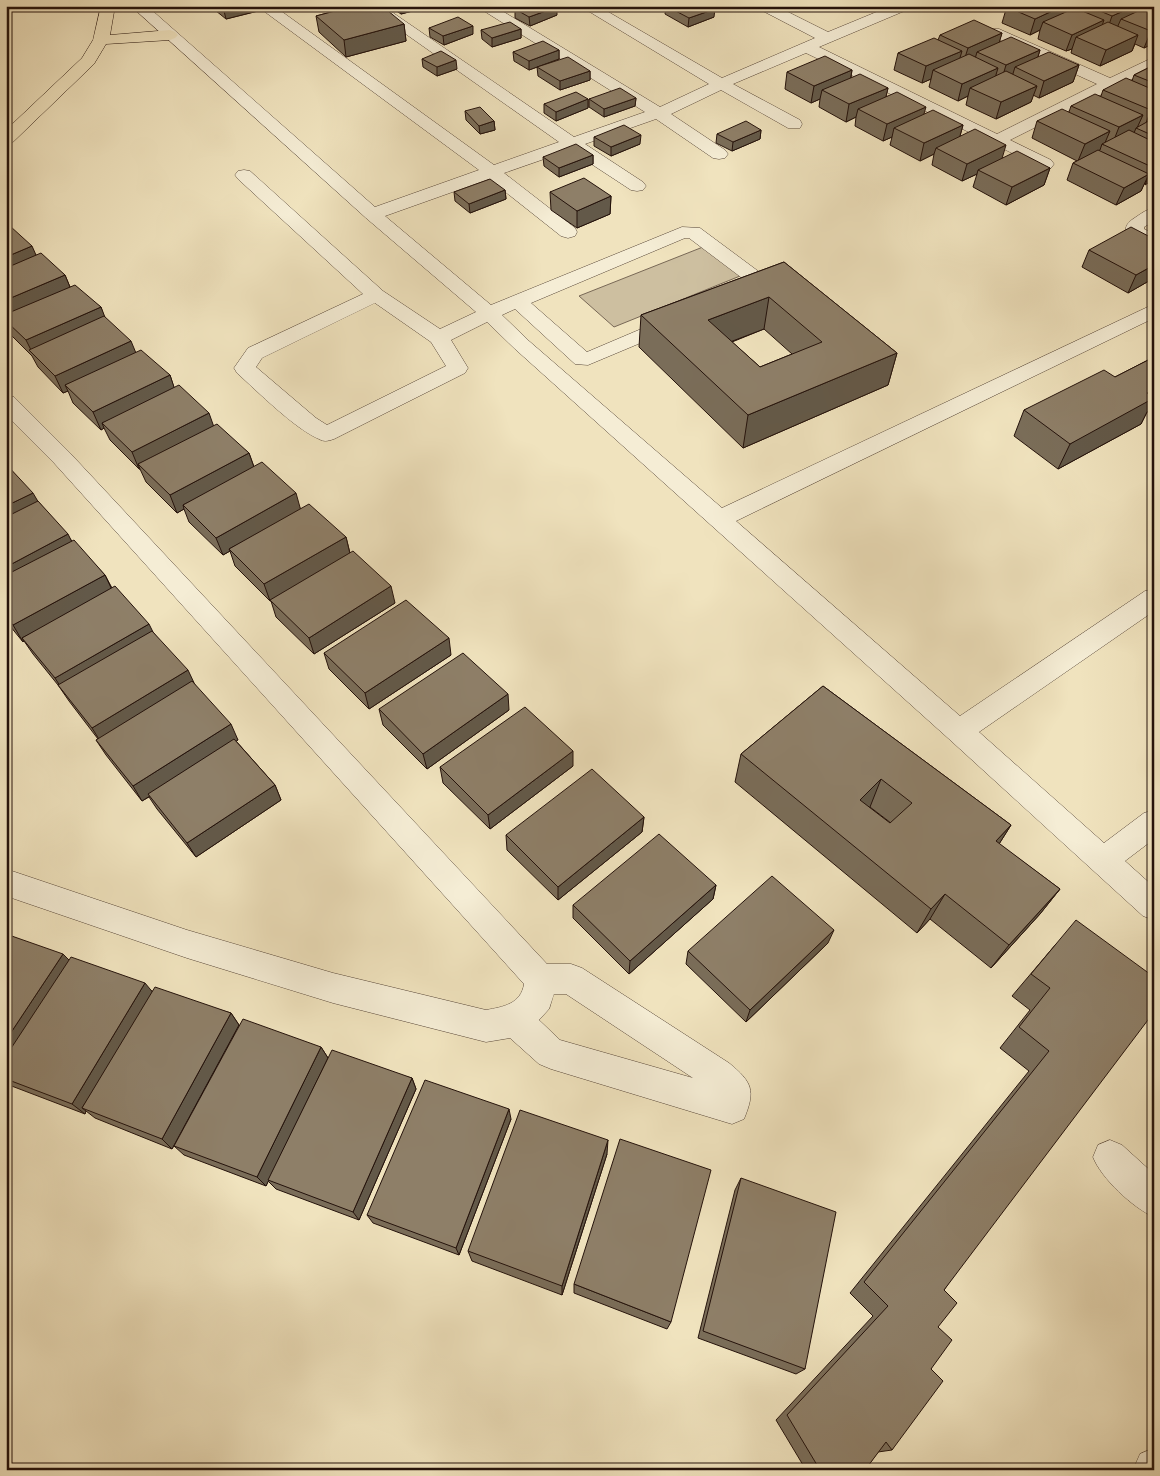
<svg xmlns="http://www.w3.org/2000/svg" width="1160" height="1476" font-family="'Old Standard TT',serif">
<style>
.green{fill:#cdbfa0;stroke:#786856}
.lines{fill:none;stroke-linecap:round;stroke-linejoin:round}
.minor-casing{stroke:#574638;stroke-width:1}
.major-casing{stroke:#24120b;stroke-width:1}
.minor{fill:#f5edd5;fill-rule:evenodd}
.major{fill:#f0e3be;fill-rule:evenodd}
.wall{fill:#7a6d59;stroke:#24120b;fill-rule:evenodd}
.shaded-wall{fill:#635949;stroke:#24120b}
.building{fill:#8e7f68;stroke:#24120b;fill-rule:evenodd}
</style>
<rect width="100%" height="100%" fill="#f0e3be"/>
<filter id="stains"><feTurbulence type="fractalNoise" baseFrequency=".004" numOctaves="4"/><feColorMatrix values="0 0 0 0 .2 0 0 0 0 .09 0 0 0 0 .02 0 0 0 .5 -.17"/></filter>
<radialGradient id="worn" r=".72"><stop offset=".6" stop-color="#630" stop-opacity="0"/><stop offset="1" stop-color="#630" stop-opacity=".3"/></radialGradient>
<!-- green -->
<path class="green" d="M708,245l37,29 -131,53 -35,-31z"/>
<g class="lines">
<!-- minor casing -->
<g class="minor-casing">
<path id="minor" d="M131,6h16l228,201 104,-37 -222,-164h17l220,159 65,-23 -193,-136h17l191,131 71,-25 -169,-106h18l166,101 49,-23 -129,-78h18l124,72 93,-40 -56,-29 -2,-3h19l52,26 63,-26h20l-2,3 -90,38 178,87 100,-50 -108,-49 -3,-3 3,-3h10l111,49 44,-21v11l-144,72 41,20 3,4 -3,4 -6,1 -239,-116 -73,31 67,36 2,4 -2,4h-12l-67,-38 -50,24 54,36 3,4 -3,4 -6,1 -6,-1 -57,-39 -71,25 58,38 3,4 -3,4 -6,1 -6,-1 -61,-40 -66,23 71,55 2,4 -2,4 -7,2 -7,-2 -72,-57 -104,37 106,89 191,-78 18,1 62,46 5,11c-7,10 -27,16 -38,13l-3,-4 3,-4 18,-8 -1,-1 -57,-43h-4l-154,65 56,49 80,-34 7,-2 7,2 3,4 -3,4 -93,39 -13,-1 -60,-55 -13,6 27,26 193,167 432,-204v14l-418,203 224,195 185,-125 9,-2v22l-175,121 125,111 40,-30 10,-3v29l-29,22 29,26v33l-11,-4 -194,-177 -434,-390 -28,-27 -36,18 17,28 -3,5 -131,66c-6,2 -10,3 -15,0 -24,-10 -62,-48 -82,-66l-3,-5 14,-20 115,-54 -125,-115 -3,-4 3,-4 6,-1 6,1 133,120 57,38 36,-17 -110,-94zM375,303l56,39 15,24 -119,59 -11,-7 -60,-51 6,-9z
M1136,6h18v8l-16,-5z
M1154,208v13l-10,6v2l10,5v13c-16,-4 -43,-15 -18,-30 6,-4 11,-8 18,-9z
M6,395l8,2 56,56 477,511h24l11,4 147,95c23,19 27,27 15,56l-12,5 -181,-55 -12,-5 -29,-26 -24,4 -153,-39 -146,-45 -181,-62v-27l181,61 146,43 153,37c17,-3 35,-6 38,-26l-470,-521 -48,-48zM554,994h12l127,84 -133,-38 -21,-20 10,-11z
M1110,1140l12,5 32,29v43c-21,-9 -53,-39 -61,-60l5,-12z
M1154,1448v22h-21l7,-16z"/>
</g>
<!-- major casing -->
<g class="major-casing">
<path id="major" d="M101,6h14l-5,29 60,-5 5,2 3,3 -3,3 -5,2 -64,4 -12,20 -82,79 -6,1v-14l76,-72 11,-18z"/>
</g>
<!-- minor -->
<use href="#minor" class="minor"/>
<!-- major -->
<use href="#major" class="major"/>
</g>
<!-- wall -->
<path class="wall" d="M210,6h47l1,5 -32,8z
M392,6h36v1l-27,7 -9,-6z
M666,6l48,11 -26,10 -23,-13z
M1142,6l-1,4 8,-4 5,37 -10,5 -9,-4 -3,7 -32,15 -29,-13 1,-4 -6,2 -28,-12 2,-9 -10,5 -28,-12 5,-17z
M330,8l74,16 2,17 -60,16 -27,-25 -3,-16 15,-4z
M515,9l42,6 -27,11 -15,-8z
M429,28l44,6 -29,11 -14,-8z
M521,29v9l-29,9 -10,-8 -1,-9z
M1002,33l-3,9 41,8 -2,7 41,8 -6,17 -34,16 -6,-3 -2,7 -35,17 -30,-14 2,-9 -10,5 -29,-14 2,-8 -9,4 -28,-13 4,-17 40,-13 2,-5z
M559,50v9l-30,11 -15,-9 -1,-9z
M422,59l35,10 -20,7 -14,-9z
M1154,65v114l-10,5 -3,7 -25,14 -49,-25 6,-17 4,-2 -45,-23 5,-17 32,-9 2,-6 30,-10 2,-6 29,-9 2,-6z
M537,67l53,4v9l-30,10 -22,-14z
M852,70l-1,7 37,11 -2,8 38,18 39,11 -3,11 42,22 48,10 -6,17 -38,20 -33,-18 4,-13 -15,7 -30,-16 2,-11 -14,7 -30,-16 2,-8 -9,4 -28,-15 1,-9 -10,5 -27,-15 1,-8 -9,4 -26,-14 2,-17z
M636,98l-1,8 -31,11 -15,-10v-8z
M588,99v9l-32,13 -12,-8v-9z
M465,111l29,10 1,9 -15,4 -14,-14z
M761,130l-1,9 -28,12 -16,-8 1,-9z
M594,137l46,7 -29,12 -17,-10z
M593,155v9l-34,13 -15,-11 -1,-9z
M505,190l1,9 -36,14 -15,-12 -1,-9z
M550,192l61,4 -1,18 -33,14 -26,-18z
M6,227l30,28 29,20 5,12 31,20 3,10 31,35 35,23 4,13 40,38 35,27 5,14 46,41 46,29 4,16 45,50 -81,51 -38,-37 -5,-16h-1l-35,-35 -5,-15 -7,4 -34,-33 -5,-13 -7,4 -31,-31 -6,-13h-1l-29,-29 -6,-12 -3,2 -28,-27 -5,-12 -5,2 -25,-26 -6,-11 -22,-22 -4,-7z
M1154,239v39l-26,15 -46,-26 7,-17z
M784,262l113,91 -9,32 -145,63 -104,-101 2,-32zM764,329l28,25 -32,13 -28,-25z
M1154,357v51l-7,4 -6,12 -83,45 -44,-33 10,-26 91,-33z
M6,464l66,77 33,34 7,13 40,43 86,109 -2,1 39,44 6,15 -85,57 -39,-48 -8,-12 -7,4 -36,-46 -10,-15 2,-1 -29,-38 -11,-16 -25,-31 -9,-13 -1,1 -17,-21z
M324,653l127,2 -82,54 -40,-40z
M823,686l188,139 -12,19 61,45 -20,25 -49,54 -61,-49 -13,14 -182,-151 6,-28zM869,807h1l21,16h-1z
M379,709l130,1 -82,59 -44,-44z
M573,766l-83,63 -47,-46 -3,-16z
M644,817l-2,15 -84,68 -51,-50 -1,-15z
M716,885l-3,14 -84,75 -56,-56v-13z
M6,934l63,26 83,31 79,22 8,12 -67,124 -77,-31 -9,-7 -1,3 -76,-29 -3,-2z
M828,943l-82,79 -60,-58 2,-13z
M1056,944l98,33 -210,313 -13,79 -39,81 -14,2 -13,18h-59l-30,-50 97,-104 -23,-23 179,-222 -29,-23 30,-38 -18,-14z
M321,1047l7,11 84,20 4,11 -57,131 -83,-31 -8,-8 -2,5 -82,-31 -10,-9z
M511,1119l-52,136 -86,-32 -6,-8z
M607,1154l-45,141 -90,-34 -4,-10z
M741,1178l64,191 -9,5 -98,-36 37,-148z
M574,1284l97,38 -4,7 -93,-36z"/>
<!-- shaded-wall -->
<path class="shaded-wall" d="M242,6h15l1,5 -32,8 -2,-8z
M400,6h28v1l-27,7z
M1063,6h3l-5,15 -18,1 -3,8 -10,5 5,-16z
M1074,6h9l-2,6 -11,5z
M1135,6h7l-5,13h-16l-4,9 -11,5 6,-17z
M557,7v8l-27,11 -1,-9z
M715,9l-1,8 -26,10 1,-9z
M1104,20l-6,17h-22l-4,12 -6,2 6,-16z
M404,24l2,17 -60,16 -2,-17z
M473,26v8l-29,11 -1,-9z
M521,29v9l-29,9v-9z
M1154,30v13l-10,5 7,-17z
M1002,33l-5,17 -20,2 -2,7 -12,5 5,-16z
M1138,35l-6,16 -32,15 6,-16z
M559,50v9l-30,11v-9z
M1040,50l-5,16 -20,1 -3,10 -11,5 5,-17z
M962,51l-5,17 -24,2 -2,9 -9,4 4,-17z
M456,60l1,9 -20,7v-9z
M1079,65l-6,17 -34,16 5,-17z
M998,68l-5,17 -23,3 -2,8 -10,5 4,-17z
M852,70l-3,17 -27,3 -2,9 -9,4 3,-17z
M590,71v9l-30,10v-9z
M1037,86l-6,16 -35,17 5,-17z
M888,88l-4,17 -26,4 -2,8 -10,5 3,-18z
M636,98l-1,8 -31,11v-8z
M588,99v9l-32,13v-9z
M926,107l-5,17 -27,4 -2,9 -9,4 4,-17z
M1154,109v13l-10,6 7,-18z
M1143,115l-6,13h-1l-2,5 -22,12 7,-18z
M494,121l1,9 -15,4 -1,-8z
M963,125l-5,18 -22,5 -2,6 -14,7 4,-18z
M761,130l-1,9 -28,12 1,-9z
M1110,131l-6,14 -2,-1 -2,6 -22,11 7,-17z
M641,135l-1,9 -29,12v-9z
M1006,145l-5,17 -23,8 -1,4 -15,7 5,-17z
M593,155v9l-34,13v-9z
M1154,166v13l-9,6 7,-18z
M1050,168l-6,17 -38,20 6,-18z
M1149,174l-8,17 -25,14 8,-17z
M505,190l1,9 -36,14 -1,-9z
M611,196l-1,18 -33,14v-17z
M32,246l8,18 -34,14v-21z
M1154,265v13l-26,15 8,-18z
M65,275l7,17 -66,29v-21z
M769,297l-5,32 -60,23 4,-32z
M101,307l7,18 -76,27 -6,-12z
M131,341l7,17 -73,27 3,6 -5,2 -8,-17z
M897,353l-9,32 -145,63 5,-33z
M170,375l6,18 -74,30 2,5 -3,2 -8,-18z
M1154,390v18l-7,4 -6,12 -83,45 12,-25z
M209,413l6,17 -77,34 2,5h-1l-7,-17z
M249,453l6,17 -72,35 1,4 -7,4 -7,-18z
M33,493l10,17 -37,19v-23z
M296,493l5,18 -72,38 1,2 -7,4 -7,-17z
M68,534l9,18 -71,37v-22z
M346,537l4,17 -80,47 -6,-17z
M105,575l8,17 -91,46 2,3 -1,1 -10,-17z
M391,586l4,17 -81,51 -5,-16z
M149,624l8,16 -92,54 -10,-16z
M449,638l2,17 -82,54 -4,-16z
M188,670l8,17 -94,57 -10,-16z
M508,694l1,16 -82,59 -4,-15z
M231,724l7,16 -96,61 -9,-15z
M573,751v15l-83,63 -2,-14z
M881,779l-11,28 -21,20 11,-27z
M275,785l6,15 -85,57 -9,-14z
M644,817l-2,15 -84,68v-13z
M1011,825l-17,27 2,-11z
M716,885l-3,14 -84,75 1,-13z
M1060,889l-20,25 -49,54 18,-23z
M945,894l-15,25 -13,14 14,-24z
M834,930l-6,13 -82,79 4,-12z
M63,954l12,12 -69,107v-33z
M145,983l10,12 -73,113 4,3 -1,3 -13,-10z
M231,1013l8,12 -67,124 -10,-10z
M321,1047l7,11 -62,128 -9,-9z
M412,1078l4,11 -57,131 -6,-8z
M509,1109l2,10 -52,136 -3,-7z
M608,1140l-1,14 -45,141v-9z"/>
<!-- building -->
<path class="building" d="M218,6h24l-18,5z
M338,6h16l-21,5 -3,-3z
M354,6h28l22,18 -60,16 -28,-24z
M523,6h32l2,1 -28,10 -14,-8z
M666,6h44l5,3 -26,9z
M1007,6h56l-28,13 -28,-12z
M1088,6h47l-23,10z
M1149,6h5v24l-3,1 -30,-12z
M1075,8l29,12 -32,15 -29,-13z
M458,17l15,9 -30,10 -14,-8z
M974,20l28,13 -34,15 -28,-13z
M510,22l11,7 -29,9 -11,-8z
M1108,22l30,13 -32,15 -30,-13z
M1011,37l29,13 -34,15 -29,-13z
M934,38l28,13 -36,15 -28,-13z
M543,41l16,9 -30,11 -16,-9z
M441,51l15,9 -19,7 -15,-8z
M1049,52l30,13 -35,16 -29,-14z
M969,54l29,14 -36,16 -29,-14z
M825,56l27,14 -38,16 -27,-14z
M568,57l22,14 -30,10 -23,-14z
M1154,65v18l-20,-8z
M1006,71l31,15 -36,16 -31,-14z
M860,74l28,14 -39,16 -27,-14z
M1126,78l28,12v19l-3,1 -48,-20z
M620,88l16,10 -32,11 -15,-10z
M576,92l12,7 -32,13 -12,-8z
M897,92l29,15 -39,17 -29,-15z
M1095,94l48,21 -24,12 -48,-21z
M480,107l14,14 -15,5 -14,-15z
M1062,109l48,22 -25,13 -48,-23z
M933,110l30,15 -39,18 -30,-15z
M1154,118v18l-18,-8z
M746,121l15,9 -28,12 -16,-8z
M624,125l17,10 -30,12 -17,-10z
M975,129l31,16 -39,19 -31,-16z
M1129,130l25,12v24l-2,1 -50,-23z
M576,144l17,11 -34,13 -16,-11z
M1098,150l51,24 -25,14 -51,-25z
M1017,151l33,17 -38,19 -34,-17z
M584,178l27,18 -34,15 -27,-19z
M490,179l15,11 -36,14 -15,-12z
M10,226l22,20 -26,11v-30z
M1131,227l23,12v26l-18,10 -47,-25z
M41,253l24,22 -59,25v-32z
M784,262l113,91 -149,62 -107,-100zM769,297l53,45 -62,25 -52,-47z
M75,285l26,22 -75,33 -20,-19v-7z
M104,316l27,25 -76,35 -26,-26z
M141,350l29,25 -77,37 -28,-27z
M1154,357v33l-7,3 7,5 -84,46 -46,-34 80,-40 11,7z
M179,385l30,28 -77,39 -30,-29z
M217,424l32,29 -79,42 -32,-31z
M262,462l34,31 -80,45 -33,-33z
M6,464l27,29 -27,13z
M38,501l30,33 -62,33v-50z
M309,504l37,33 -82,47 -35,-35z
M74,540l31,35 -92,50 -7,-8v-42z
M353,551l38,35 -82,52 -39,-38z
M115,586l34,38 -94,54 -33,-40z
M406,600l43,38 -84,55 -41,-40z
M152,631l36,39 -96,58 -34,-43z
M463,653l45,41 -85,60 -44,-45z
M192,681l39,43 -98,62 -37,-46z
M823,686l188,139 -15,16 64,48 -51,56 -64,-51 -14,15 -190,-155zM881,779l31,24 -22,20 -30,-23z
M525,707l48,44 -85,64 -48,-48z
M234,739l41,46 -88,58 -39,-49z
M592,769l52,48 -86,70 -52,-52z
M659,834l57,51 -86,76 -57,-56z
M772,876l62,54 -84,80 -62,-59z
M1076,920l78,57v35l-210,278 13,13 -19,24 14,13 -21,29 12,12 -51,69 -6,-8 -21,28h-45l-33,-55 101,-109 -24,-24 185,-231 -30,-24 31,-39 -19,-14z
M6,934l57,20 -57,86z
M71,957l74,26 -73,121 -66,-25v-23z
M155,987l76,26 -69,126 -80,-31z
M243,1019l78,28 -64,130 -83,-31z
M332,1050l80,28 -59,134 -85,-32z
M425,1080l84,29 -53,139 -89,-33z
M520,1110l88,30 -46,146 -94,-35z
M620,1139l91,31 -40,152 -97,-38z
M741,1178l95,34 -31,157 -102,-38z"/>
<!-- margin -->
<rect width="1160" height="1476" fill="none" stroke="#f0e3be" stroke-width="25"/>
<rect x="8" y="8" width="1145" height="1461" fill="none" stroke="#24120b" stroke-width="2.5"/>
<rect x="12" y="12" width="1135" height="1451" fill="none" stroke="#24120b"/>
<rect width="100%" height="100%" filter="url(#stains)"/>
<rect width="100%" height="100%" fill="url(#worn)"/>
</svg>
